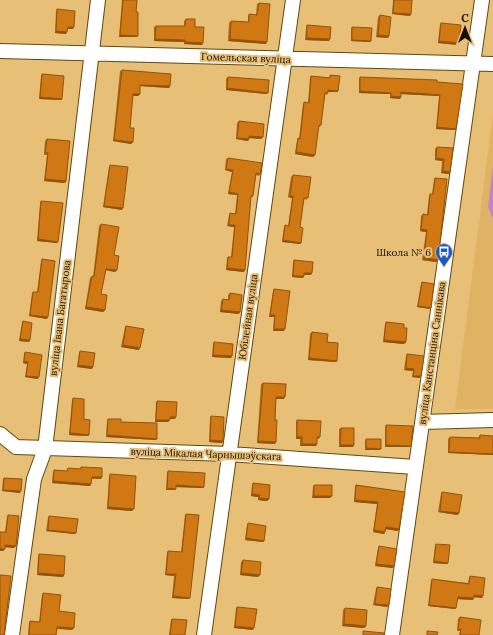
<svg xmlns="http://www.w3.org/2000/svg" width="493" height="635" font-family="Lora,serif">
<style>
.built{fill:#e0b364}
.green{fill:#c083cc}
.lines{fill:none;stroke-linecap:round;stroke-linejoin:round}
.minor-casing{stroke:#64480d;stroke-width:16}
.minor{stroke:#fff;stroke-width:14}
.wall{fill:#b36710}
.shaded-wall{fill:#92540d}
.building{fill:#d07813;stroke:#92540d}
.labels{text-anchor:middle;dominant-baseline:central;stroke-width:4;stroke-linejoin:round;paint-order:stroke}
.street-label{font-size:10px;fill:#190d00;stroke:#e7bf77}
.poi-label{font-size:10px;fill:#190d00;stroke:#e7bf77;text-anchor:end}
</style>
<rect width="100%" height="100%" fill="#e7bf77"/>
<!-- built -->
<path class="built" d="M493,113v296h-38z"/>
<!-- green -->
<path class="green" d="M493,165v54l-5,-12z"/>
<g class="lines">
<!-- minor casing -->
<g class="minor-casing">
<path id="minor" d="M0,51l493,13
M422,422l71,-2
M0,434l16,13 213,7 186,13
M12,635l22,-156 11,-30 53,-449
M204,635l89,-635
M392,635l90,-635"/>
</g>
<!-- minor -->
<use href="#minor" class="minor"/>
</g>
<!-- wall -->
<path class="wall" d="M122,0h15l-1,12 2,24 -2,1h-17z
M393,0h19l-2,16 -18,-2z
M259,3l7,41 -38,-3 1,-18 2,-2 17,1v-6l1,-2 7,1 1,-11z
M57,9l16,20h-6l-1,5 -11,-1 1,-22z
M380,15l8,23 -12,-1 2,-20z
M186,19l9,8 8,16 -1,2 -18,-1v-2l-30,-1v-14l2,-1h28v-5z
M441,23l18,20 -1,2 -20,-2 2,-19z
M307,25l23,14 -1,2 -24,-1 1,-13z
M352,27l18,15 -19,-1v-12z
M122,70l48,16 -1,2 -29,-2v8l-2,2h-5l-3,32 3,14 -2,2 -18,-3 7,-70z
M42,74l20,25 -1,1 -22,-1 2,-23z
M330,75l8,16 -1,1h-9l-1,3 -2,-1 -4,31 -1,2h-2l-5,30 -18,-3 2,-14 1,-2 1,1 4,-35 1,-2 4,1 2,-25 1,-2 18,2z
M228,77l39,17 -41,-4v-11z
M360,77l77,5 18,48 -19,-1 3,-33 -38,-2 -1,5 -10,-1v-4l-31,-1v-14z
M239,121l24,16 -2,2 -12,-1 -1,3 -12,-2 1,-16z
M47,139l19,42 -1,2 -21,-2 3,-26h-3l1,-14z
M437,147l16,1 -3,24 -1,2 -8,-1 1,-12 -7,-1v-11z
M228,158l32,16 -1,2 -3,-1 -3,21 -2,2 -7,74 -18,-2 1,-12 1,-1h3l3,-30 -7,-1 2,-11 1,-2 5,1 2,-19 -9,-1 4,-22 -7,-2 1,-11z
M110,165l12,45 -19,-3 6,-40z
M293,175l14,25 -3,-1 -4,28 1,16 -1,1 -18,-2 2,-15 1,-2 3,1 4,-28 -4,-1 3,-20z
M435,178l1,84 -14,-2 4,-28 -6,-1 1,-15 2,-2 4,1 2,-19 1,-2h2l2,-14z
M41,201l16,42 -20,-2 3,-38z
M101,224l13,31 3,15 -2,2 -9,-2 -5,24 4,16 -2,2 -18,-3 5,-31 2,-2 1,1 6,-51z
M42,259l5,60 -18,-3 3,-23 1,-1h4l4,-31z
M294,260l17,15h-7l-1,3 -11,-1 1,-15z
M422,282l8,27 -13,-2 4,-23z
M274,289l10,42h-11l1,-14h-5l4,-26z
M230,293l9,21 -19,-2 1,-11 2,-2 5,1v-5z
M23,321l7,19 -1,2 -10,-1 3,-18z
M386,322l18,6 2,14 -2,2 -21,-2 2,-18z
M126,326l13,24 -18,-3 4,-20z
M312,332l15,10 10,19 -2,1 -27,-2 2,-26z
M214,342l18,14 -1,2 -19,-1 1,-13z
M80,351l12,18 -15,-2 2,-14z
M25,352l13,27 -13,-2 2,-13 -4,-1 1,-9z
M407,354l13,24 -8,-1 1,-6 -9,-1 2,-14z
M263,383l21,16h-8l-1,21v24l-18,-1 4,-59z
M73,398l11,21 5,16 -2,1 -18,-1 3,-35z
M157,401l18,18h-5l-2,3h-13l1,-19z
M211,416l12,25 -1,2 -13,-1 1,-24z
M108,419l13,3 35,18 -50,-3 1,-16z
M297,420l23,17 -1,2h-2v5l-1,2h-16v-7h-4v-17z
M386,425l24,22h-25v-20z
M341,428l13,17 -1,2h-14v-18z
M480,435l13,1v19l-45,-2v-14l2,-2 28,1z
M366,439l13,11h-14v-9z
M81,467l20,12h-9l-1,5 -1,2 -38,-3 1,-11 1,-2 12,1 2,-3 12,1z
M168,471l35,17 -27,-1 -1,3h-9l1,-17z
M110,474l22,37 -25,-2 2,-33z
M4,478l16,15 -18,-2 1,-12z
M253,483l16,16 -2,2 -9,-1v-3l-7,-1 1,-11z
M314,485l16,13h-18l1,-11z
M356,485l49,7 -7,39 -12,-2 -1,3 -1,2 -11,-2 4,-28 -23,-2 1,-16z
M442,492l16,23 -20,-3 3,-18z
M186,514l3,85 -17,-1 2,-22 -9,-1 2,-22 1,-2 13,1 4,-37z
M8,515l6,33 -9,-1v2l-2,2h-3v-19h5l2,-15z
M49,516l26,18 -29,-3 2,-13z
M248,523l16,18 -1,1 -18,-2 2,-15z
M436,544l12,19 -1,1 -14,-1 2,-17z
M379,546l14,22 -18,-2 3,-18z
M39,554l25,21 -1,2 -26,-2 1,-19z
M243,560l15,17 -18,-2 1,-13z
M470,576l13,20 -1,2 -8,-1 -1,3 -16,-1 -1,9 -1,1 -27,-3 3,-25 1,-2 36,4 1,-5z
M377,587l10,20 -14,-2 3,-16z
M43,593l16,18 13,19 -15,-1 -1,6h-28l1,-13 1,-1 9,1 3,-27z
M237,607l16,23 -19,-2 2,-20z
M345,608l21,18 -2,2 -22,-2 1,-16z
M460,617l19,18h-20l1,-4h-3l1,-12z
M172,619l13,16h-16l2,-15z"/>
<!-- shaded-wall -->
<path class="shaded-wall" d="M393,13l18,1 -1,2 -18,-2z
M68,27h6l-1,2h-7z
M56,31l11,1 -1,2 -11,-1z
M120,35l18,1 -2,1h-17z
M378,35l11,1 -1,2 -12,-1z
M307,38l23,1 -1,2 -24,-1z
M155,39l30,1 -1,2 -30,-1z
M230,39l37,3 -1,2 -38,-3z
M352,40l19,1 -1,1 -19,-1z
M439,41l20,2 -1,2 -20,-2z
M185,42l18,1 -1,2 -18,-1z
M140,85l30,1 -1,2 -30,-2z
M227,88l41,5 -1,1 -41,-4z
M328,90l10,1 -1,1h-10z
M360,91l31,2 -1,1 -31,-1z
M401,92l39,3 -1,1 -39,-2z
M133,94h7l-2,2h-6z
M391,96l10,1 -1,2 -10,-1z
M40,97l22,2 -1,1 -22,-1z
M437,127l19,2 -1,1 -19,-1z
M249,136l14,1 -2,2 -13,-1z
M237,138l12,1 -1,2 -12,-2z
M114,140l19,2 -2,2 -18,-3z
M296,152l19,3 -2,2 -18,-3z
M436,158l8,1 -2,2 -7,-1z
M226,169l7,1 -1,2 -7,-2z
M443,171l7,1 -1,2 -8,-1z
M45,179l21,2 -1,2 -21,-2z
M229,192l9,2 -1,1 -9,-1z
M290,196h3l-1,2 -4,-1z
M104,206l19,2 -1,2 -19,-3z
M229,225h6l-1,2 -7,-1z
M421,229l6,1 -1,2 -6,-1z
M38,239l20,3 -1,1 -20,-2z
M283,240l18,3 -1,1 -18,-2z
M424,258l14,2 -2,2 -14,-2z
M227,268l18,2 -1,2 -18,-2z
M106,269l11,1 -2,2 -10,-2z
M304,273h8l-1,2 -8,-1z
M293,276h11l-1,2 -11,-1z
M418,306l13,2 -1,1 -13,-2z
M86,307l19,3 -2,2 -18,-3z
M221,310l19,2 -1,2 -19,-2z
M30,315l18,2 -1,2 -18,-3z
M270,315h5l-1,2h-5z
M274,329h11l-1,2h-11z
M20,339l10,1 -1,2 -10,-1z
M384,340l22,2 -2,2 -21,-2z
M123,345l17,3 -1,2 -18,-3z
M213,355l19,1 -1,2 -19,-1z
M309,358l28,3 -2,1 -27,-2z
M24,361l4,1 -1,2 -4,-1z
M78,365l15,2 -1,2 -15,-2z
M406,368l8,1 -1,2 -9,-1z
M26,376l13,1 -1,2 -13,-2z
M413,376h8l-1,2 -8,-1z
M276,397h9l-1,2h-9z
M170,417h6l-1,2h-6z
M156,420h14l-2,2h-13z
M70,433l19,2 -2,1 -18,-1z
M107,435l50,4 -1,1 -50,-3z
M297,437h5l-2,2h-4z
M210,440l13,1 -1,2 -13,-1z
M258,441l18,1 -1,2 -18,-1z
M302,444h15l-1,2h-16z
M340,445h14l-1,2h-14z
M386,445l25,1 -1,1h-25z
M366,448l15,1 -2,1h-14z
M449,452l44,2v1l-45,-2z
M92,477h10l-1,2 -11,-1z
M53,481l38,3 -1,2 -38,-3z
M176,485l28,2 -1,1 -28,-1z
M167,488l9,1 -1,1h-9z
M3,490l18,1 -1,2 -18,-2z
M252,494l8,1 -2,2 -7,-1z
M314,496h18l-2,2h-18z
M259,498l10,1 -2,2 -9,-1z
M355,500l23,2 -1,2 -23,-2z
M108,507l26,2 -2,2 -25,-2z
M440,511l19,2 -1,2 -20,-3z
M386,527l13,2 -1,2 -13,-2z
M48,530l28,3 -1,1 -29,-3z
M374,530l11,2 -1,2 -11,-2z
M246,538l18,3 -1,1 -18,-2z
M5,545l11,1 -2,2 -10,-1z
M0,549h5l-2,2h-3z
M434,561l14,2 -1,1 -14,-1z
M376,564l18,2 -1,2 -18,-2z
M38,573l26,2 -1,2 -26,-2z
M241,573l19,2 -2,2 -18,-2z
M166,574h10l-2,2 -9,-1z
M474,595l9,1 -1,2 -9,-1z
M173,596l17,2 -1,1 -17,-1z
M458,597l16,1 -1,2 -17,-1z
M375,604l14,1 -2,2 -14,-2z
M429,605l27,3 -1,1 -27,-3z
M344,624l22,2 -2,2 -22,-2z
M235,626l19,2 -1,2 -19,-2z
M57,627l17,1 -2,2 -16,-2z"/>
<!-- building -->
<path class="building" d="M123,0h14l-1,12h2v24l-18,-1z
M394,0h18l-1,14 -18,-1z
M259,3l11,1 -3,38 -37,-3 1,-18 18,1v-8l8,1z
M57,9l18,2 -1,16h-6l-1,5 -11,-1z
M380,15l11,2 -2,19 -11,-1z
M186,19h9v8h9l-1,16 -18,-1v-2l-30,-1 1,-13h29z
M441,23l20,2 -2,18 -20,-2z
M307,25l24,2 -1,12 -23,-1z
M352,27l20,1 -1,13 -19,-1z
M122,70l49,4 -1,12 -30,-1v9h-7l-3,34h4l-1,14 -19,-2z
M42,74l22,2 -2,23 -22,-2z
M330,75l10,1 -2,15 -10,-1v3h-3l-4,32h-2l-4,30 -19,-3 2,-14 2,1 4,-37 5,1 2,-27 19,2z
M228,77l41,3 -1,13 -41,-5z
M360,77l77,3v2l26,2 -7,45 -19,-2 3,-32 -39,-3v5l-10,-1v-3l-31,-2z
M239,121l25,3 -1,13 -14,-1v3l-12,-1z
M47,139l23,2 -4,40 -21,-2 3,-26h-3z
M437,147l16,1 -3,24 -7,-1 1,-12 -8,-1z
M228,158l34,5 -2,11 -4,-1 -3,23h-2l-6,74 -18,-2 1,-11h4l3,-32h-6l1,-12 6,1 2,-20 -9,-2 4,-22 -7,-1z
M110,165l18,2 -5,41 -19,-2z
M293,175l18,2 -3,21h-4l-4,29 3,1 -2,15 -18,-3 2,-15 4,1 4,-30h-3z
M435,178l12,1 -9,81 -14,-2 3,-28 -6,-1 2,-15 5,1 2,-21h3z
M41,201l22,2 -5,39 -20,-3z
M101,224l18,3 -5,28 5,1 -2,14 -11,-1 -5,25 6,1 -2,15 -19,-3 6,-31 2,1z
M42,259l13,2 -7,56 -18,-2 3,-23h5z
M294,260l19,2 -1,11h-8v3h-11z
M422,282l12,2 -3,24 -13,-2z
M274,289l16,2 -5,38h-11l1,-14h-5z
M230,293l12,2 -2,17 -19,-2 2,-11 6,1z
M23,321l9,2 -2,17 -10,-1z
M386,322l18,2v4h3l-1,14 -22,-2z
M126,326l18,3 -4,19 -17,-3z
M312,332l16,2 -1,8 11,1 -1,18 -28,-3z
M214,342l19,2 -1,12 -19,-1z
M80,351l15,2 -2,14 -15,-2z
M25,352l17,3 -3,22 -13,-1 2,-14 -4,-1z
M407,354l17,2 -3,20h-8l1,-7 -8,-1z
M263,383l23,1 -1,13h-9l-1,23h2l-1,22 -18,-1z
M73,398l11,1v20l6,1 -1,15 -19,-2z
M157,401l20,1 -1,15h-6v3h-14z
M211,416l13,1 -1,24 -13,-1z
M108,419h13v3l36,1v16l-50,-4z
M297,420l24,1 -1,16h-3v7h-15v-7h-5z
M386,425l27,1 -2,20 -25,-1z
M341,428h13v17h-14z
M480,435l13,1v18l-44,-2 1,-15 30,1z
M366,439h15v10l-15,-1z
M81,467l21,1v9h-10l-1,7 -38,-3 1,-11 13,1 1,-3 13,1z
M168,471l37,2 -1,14 -28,-2v4l-9,-1z
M110,474l26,2 -2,33 -26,-2z
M4,478l18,1 -1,12 -18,-1z
M253,483l17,2 -1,14 -10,-1 1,-3 -8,-1z
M314,485h18v11h-18z
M356,485l49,7 -6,37 -13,-2 -1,5 -11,-2 4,-28 -23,-2z
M442,492l20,3 -3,18 -19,-2z
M186,514l13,1 -9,83 -17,-2 3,-22h-10l2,-23 14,1z
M8,515l11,1 -3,30 -11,-1v4h-5v-17h6z
M49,516l29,3 -2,14 -28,-3z
M248,523l18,3 -2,15 -18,-3z
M436,544l14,1 -2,18 -14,-2z
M379,546l18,3 -3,17 -18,-2z
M39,554l26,2 -1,19 -26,-2z
M243,560l18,2 -1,13 -19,-2z
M0,575l11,1 -7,59h-4z
M470,576l15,2 -2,18 -9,-1v3l-16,-1 -2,11 -27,-3 3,-26 37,5z
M377,587l14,2 -2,16 -14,-1z
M43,593l18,2 -2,16 16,2 -1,15 -17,-1 -1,8h-27l1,-14 10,1z
M237,607l20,2 -3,19 -19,-2z
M345,608l22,2 -1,16 -22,-2z
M460,617l21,3 -2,15h-19l1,-6h-3z
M172,619l15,1 -2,15h-15z
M363,631l21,2v2h-21z
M427,631l11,1 -1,3h-10z"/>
<!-- icons -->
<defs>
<g id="bus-pin" transform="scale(0.9)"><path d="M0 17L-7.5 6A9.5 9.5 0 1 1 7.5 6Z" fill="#1c5ac6" stroke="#e7bf77"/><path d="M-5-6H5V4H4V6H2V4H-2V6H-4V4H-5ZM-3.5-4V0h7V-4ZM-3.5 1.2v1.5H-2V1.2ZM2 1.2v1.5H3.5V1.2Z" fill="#fff"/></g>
</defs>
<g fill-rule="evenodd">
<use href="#bus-pin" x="444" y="252"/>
</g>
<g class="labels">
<!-- street labels -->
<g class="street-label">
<text transform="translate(246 58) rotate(2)">Гомельская вуліца</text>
<text transform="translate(248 317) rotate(-82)">Юбілейная вуліца</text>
<text transform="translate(60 318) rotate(-83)">вуліца Івана Багатырова</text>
<text transform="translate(432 353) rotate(-82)">вуліца Канстанціна Саннікава</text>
<text transform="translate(206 454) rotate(2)">вуліца Мікалая Чарнышэўскага</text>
</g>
<!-- poi labels -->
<g class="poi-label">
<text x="431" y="252">Школа № 6</text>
</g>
</g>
<!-- north arrow -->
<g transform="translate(465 28)" stroke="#e7bf77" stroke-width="3" paint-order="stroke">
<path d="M0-3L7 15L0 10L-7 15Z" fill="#190d00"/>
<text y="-6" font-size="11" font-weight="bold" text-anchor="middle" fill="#190d00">С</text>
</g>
</svg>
